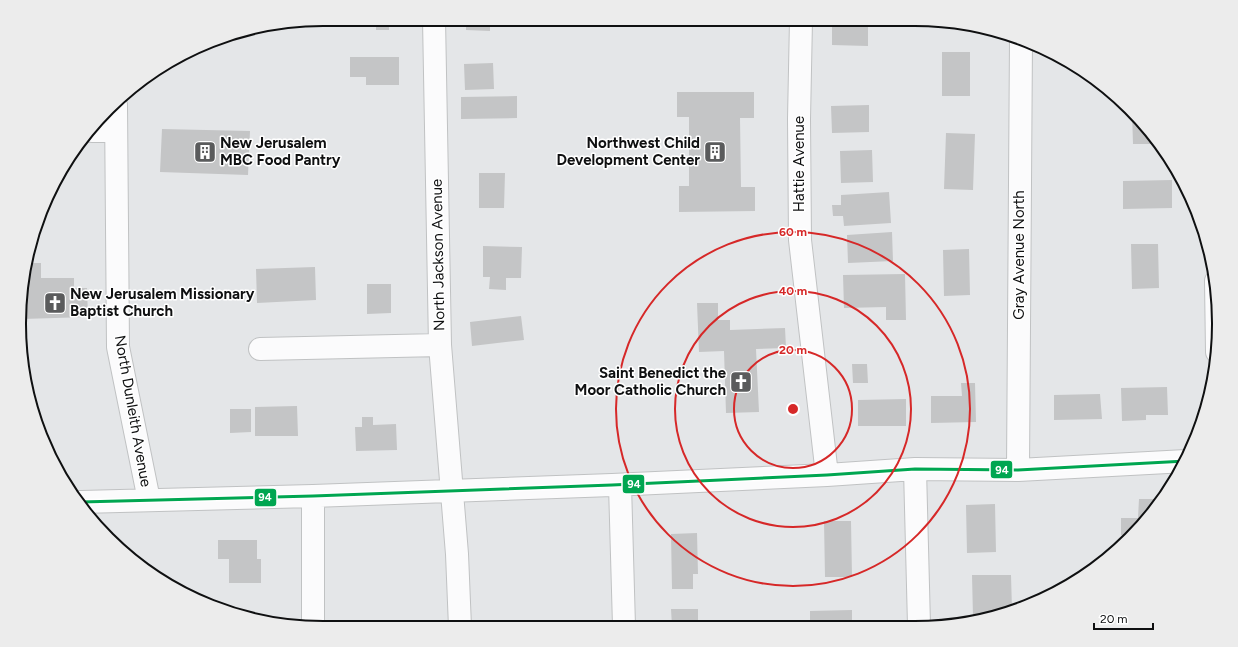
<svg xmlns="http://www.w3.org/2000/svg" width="1238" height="647" font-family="Figtree,sans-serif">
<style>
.building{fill:#c4c5c6}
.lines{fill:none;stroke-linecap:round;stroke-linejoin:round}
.street-casing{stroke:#c0c2c3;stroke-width:24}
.street{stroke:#fbfbfc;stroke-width:22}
.bus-1-casing{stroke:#fff;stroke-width:6}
.bus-1{stroke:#00a651;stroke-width:3}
.ring{fill:none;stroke:#d62828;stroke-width:2}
.labels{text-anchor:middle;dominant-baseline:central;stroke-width:3;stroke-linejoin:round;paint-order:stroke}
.poi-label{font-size:15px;font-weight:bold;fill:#0f1011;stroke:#fff;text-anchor:start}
.street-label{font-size:15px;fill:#0f1011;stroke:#fff}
.rim{fill:none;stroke:#0f1011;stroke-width:2}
.centre{fill:#d62828;stroke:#fff;stroke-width:2}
.ring-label{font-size:12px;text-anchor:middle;font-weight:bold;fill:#d62828;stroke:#fff;stroke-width:3;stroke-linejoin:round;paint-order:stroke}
.line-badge{stroke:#fff;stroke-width:1.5}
.badge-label{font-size:11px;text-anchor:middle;font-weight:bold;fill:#fff}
</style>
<rect width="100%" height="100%" fill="#e4e6e8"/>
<!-- building -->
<path class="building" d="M359,19h30v11h-13v-3h-16z
M466,19h24v12l-24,-1z
M832,20h36v26l-36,-1z
M942,52h28v44h-28z
M350,57h49v28h-33v-8h-16z
M493,63l1,26 -29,1 -1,-26z
M677,92h77v26h-14l1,69h14v24l-76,1v-26h10v-69h-12z
M517,96v22l-56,1v-22z
M869,105v27l-37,1 -1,-27z
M1132,112l12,11 15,21h-26z
M162,129l88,2 -2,44 -88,-3z
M946,133l29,1 -2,56 -29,-1z
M872,150l1,32 -32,1 -1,-32z
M479,173h26l-1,35h-25z
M1172,180v28l-49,1v-28z
M889,192l2,31 -47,3 -1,-10h-10l-1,-11h9v-10z
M892,232l1,29 -45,2 -1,-28z
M1131,244h27l1,44 -27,1z
M483,246l39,1 -1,31h-15v12l-17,-1 1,-12h-7z
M969,249l1,46 -26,1 -1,-46z
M28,263h13v15h33v10h13l1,29 -66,2z
M315,267l1,33 -59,3 -1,-34z
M905,274l1,46h-20v-13l-42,1 -1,-33z
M367,284h24v29l-24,1z
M697,303h21v17h12v10l55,-2 1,20 -30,1 3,63 -33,1 -2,-62 -25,1z
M521,316l3,24 -52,6 -2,-24z
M852,364h15l1,19h-15z
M961,383h14l1,39 -45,1v-27h31z
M1167,387l1,28h-22v5l-24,1 -1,-33z
M1100,394l2,25 -48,1v-25z
M906,399v27h-48v-26z
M297,406l1,30h-43v-29z
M230,409h21v23l-21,1z
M362,417h11v8l23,-1 1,26 -41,1 -1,-24h7z
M1139,499h22l-18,25 -12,11h-10v-17h17z
M995,504l1,48 -29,1 -1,-48z
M824,521h27l1,56h-27z
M697,533l1,41h-5v15h-21l-1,-55z
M218,540h39v19h4v24h-32v-24h-11z
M972,575h39l1,35 -27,7h-12z
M1046,590h14l-14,7z
M671,609h27v17h-26z
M852,610v16h-42v-15z
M258,613l1,7 -14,-2 -10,-4z"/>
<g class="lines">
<!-- street casing -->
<g class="street-casing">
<path id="street" d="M434,19l6,326 17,209 3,73
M801,20l-2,99 1,121 27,235
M116,105l2,242 31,153
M92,131h24
M1216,281l1,71
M260,349l180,-4
M915,469l4,156
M1018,470l3,-430
M620,485l4,141
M313,496v131
M81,502l232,-6 299,-11 215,-10 88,-6 103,1 168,-9"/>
</g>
<!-- street -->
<use href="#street" class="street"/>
<!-- bus-1 casing -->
<g class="bus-1-casing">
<path id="bus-1" d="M81,502l232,-6 299,-11 215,-10 88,-6 103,1 168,-9"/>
</g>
<!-- bus-1 -->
<use href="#bus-1" class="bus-1"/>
</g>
<!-- distance rings -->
<g class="ring">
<circle cx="793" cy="409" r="59"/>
<circle cx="793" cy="409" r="118"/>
<circle cx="793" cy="409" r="177"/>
</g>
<!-- icons -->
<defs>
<g id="building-square" transform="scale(1.15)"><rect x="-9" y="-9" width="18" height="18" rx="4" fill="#5a5b5c" stroke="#fff"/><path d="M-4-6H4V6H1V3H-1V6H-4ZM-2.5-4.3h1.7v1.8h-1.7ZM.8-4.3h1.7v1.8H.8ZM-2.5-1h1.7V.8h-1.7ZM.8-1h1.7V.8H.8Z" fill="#fff"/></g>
<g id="church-square" transform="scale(1.15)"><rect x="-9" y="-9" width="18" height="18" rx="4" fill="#5a5b5c" stroke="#fff"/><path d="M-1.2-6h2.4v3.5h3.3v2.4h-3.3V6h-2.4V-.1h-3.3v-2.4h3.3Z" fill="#fff"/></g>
</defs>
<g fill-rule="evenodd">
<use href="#building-square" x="205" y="152"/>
<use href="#building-square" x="715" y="152"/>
<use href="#church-square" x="55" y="303"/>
<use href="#church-square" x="741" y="382"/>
</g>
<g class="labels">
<!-- poi labels -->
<g class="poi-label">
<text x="220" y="143">New Jerusalem<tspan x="220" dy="17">MBC Food Pantry</tspan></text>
<text x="700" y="143" text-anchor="end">Northwest Child<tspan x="700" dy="17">Development Center</tspan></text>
<text x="70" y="294">New Jerusalem Missionary<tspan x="70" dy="17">Baptist Church</tspan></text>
<text x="726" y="373" text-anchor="end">Saint Benedict the<tspan x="726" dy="17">Moor Catholic Church</tspan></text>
</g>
<!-- street labels -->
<g class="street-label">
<text transform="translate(799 164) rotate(-90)">Hattie Avenue</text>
<text transform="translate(438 255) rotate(-91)">North Jackson Avenue</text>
<text transform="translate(1019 255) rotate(-90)">Gray Avenue North</text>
<text transform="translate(133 411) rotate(80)">North Dunleith Avenue</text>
</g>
</g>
<!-- crop -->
<path d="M0 0H1238V647H0ZM323 26H915A297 297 0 0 1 1212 323V324A297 297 0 0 1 915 621H323A297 297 0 0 1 26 324V323A297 297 0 0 1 323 26Z" fill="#ececec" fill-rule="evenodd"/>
<path class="rim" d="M323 26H915A297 297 0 0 1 1212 323V324A297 297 0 0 1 915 621H323A297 297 0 0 1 26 324V323A297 297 0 0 1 323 26Z"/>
<circle cx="793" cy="409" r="6" class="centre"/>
<g class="ring-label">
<text x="793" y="236">60 m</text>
<text x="793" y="295">40 m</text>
<text x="793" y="354">20 m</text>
</g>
<g class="line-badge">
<rect x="990" y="460" width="23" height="19" rx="4" fill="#00a651"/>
<rect x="622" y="474" width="23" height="20" rx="4" fill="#00a651"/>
<rect x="254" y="488" width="23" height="19" rx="4" fill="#00a651"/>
</g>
<g class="badge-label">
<text x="1002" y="474">94</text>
<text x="634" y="488">94</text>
<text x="265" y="501">94</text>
</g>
<!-- scale -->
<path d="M1094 623v6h59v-6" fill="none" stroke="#0f1011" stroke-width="2"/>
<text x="1100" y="623" font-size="12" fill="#0f1011" stroke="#ffffff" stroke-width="3" paint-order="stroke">20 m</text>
</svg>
